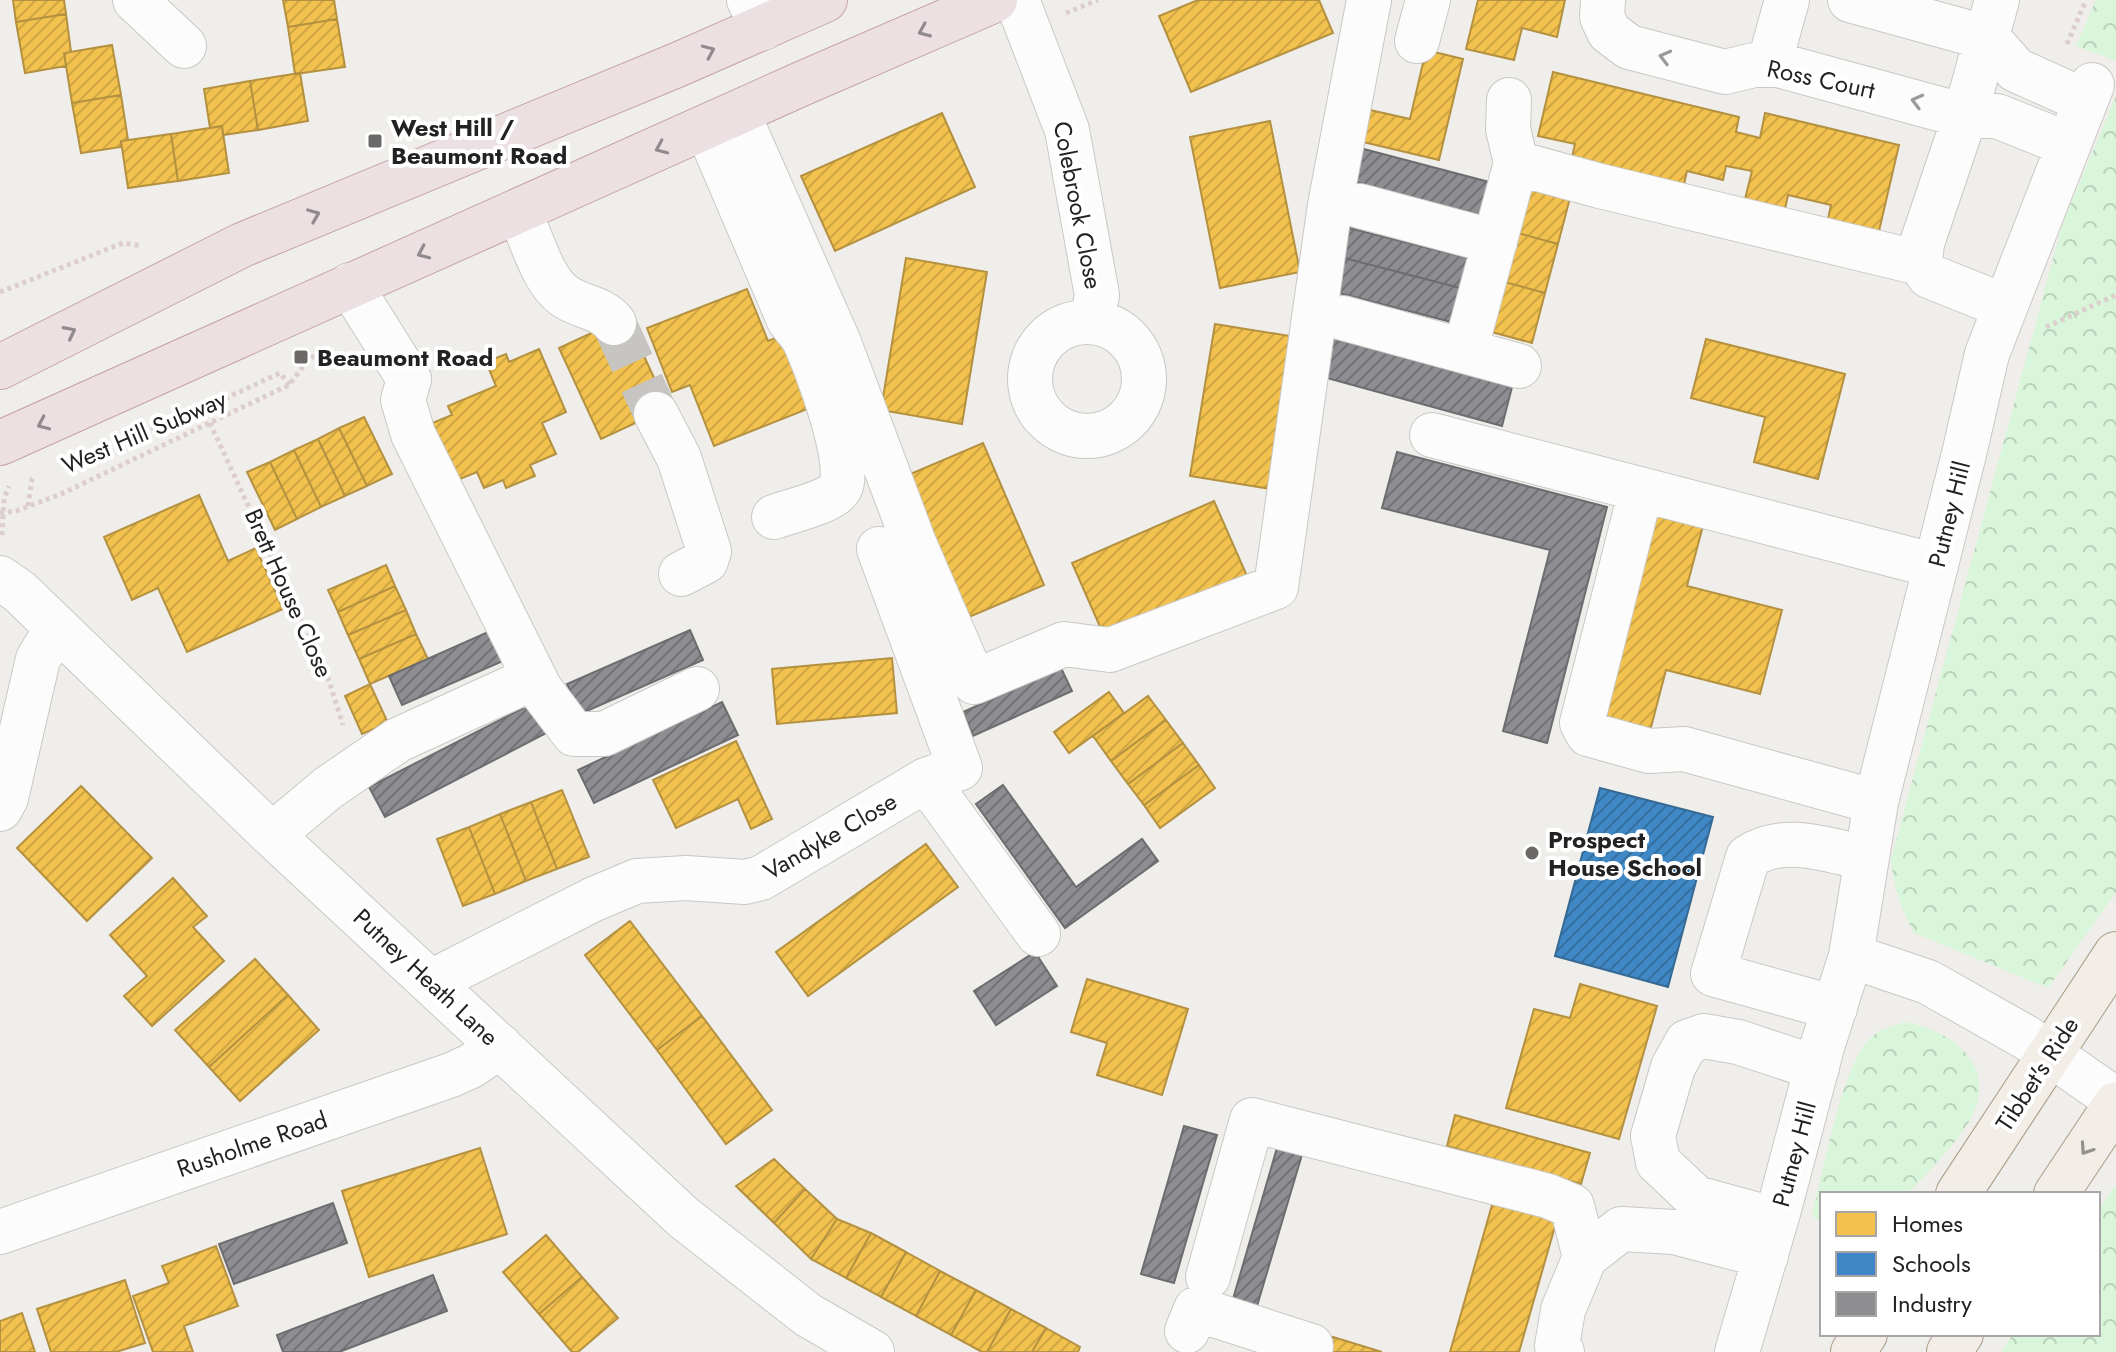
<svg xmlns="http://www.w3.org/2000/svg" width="2116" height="1352" font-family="Jost,sans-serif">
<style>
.park{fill:url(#park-crowns)}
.homes{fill:url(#homes-hatch);stroke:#b49141;stroke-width:2}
.schools{fill:url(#schools-hatch);stroke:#366994;stroke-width:2}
.industry{fill:url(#industry-hatch);stroke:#6d6d70;stroke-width:2}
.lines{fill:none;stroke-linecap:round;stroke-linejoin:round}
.minor-tunnel{stroke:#c7c5c2;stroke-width:44;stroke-dasharray:44 22;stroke-linecap:butt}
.minor-casing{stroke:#c9c8c6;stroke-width:46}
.major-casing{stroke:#a79d86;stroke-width:46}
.highway-casing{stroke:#c5a2ab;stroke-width:46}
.path{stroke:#dccecc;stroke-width:5;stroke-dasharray:4 4;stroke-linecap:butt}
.minor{stroke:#fdfcfc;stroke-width:44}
.major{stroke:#f2ede7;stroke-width:44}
.highway{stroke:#ece0e2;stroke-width:44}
.oneway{stroke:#918a8c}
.oneway2{stroke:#9a9a9a}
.oneway3{stroke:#94928e}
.poi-dot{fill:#6a6968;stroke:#fff;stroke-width:3}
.labels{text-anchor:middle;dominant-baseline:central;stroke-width:8;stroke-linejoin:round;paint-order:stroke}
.street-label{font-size:24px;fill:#222;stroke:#fff}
.poi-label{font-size:24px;font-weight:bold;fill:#222;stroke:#fff;text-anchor:start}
</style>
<defs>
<pattern id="park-crowns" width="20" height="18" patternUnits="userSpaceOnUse" patternTransform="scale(2)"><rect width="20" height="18" fill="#d9f5da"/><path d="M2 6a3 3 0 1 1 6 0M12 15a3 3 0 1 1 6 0" fill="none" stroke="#bad2bb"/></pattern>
<pattern id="homes-hatch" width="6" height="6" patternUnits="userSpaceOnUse" patternTransform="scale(2)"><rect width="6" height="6" fill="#f2c14e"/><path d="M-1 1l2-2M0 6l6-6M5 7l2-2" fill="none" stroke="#cfa644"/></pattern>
<pattern id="schools-hatch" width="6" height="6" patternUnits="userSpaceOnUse" patternTransform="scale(2)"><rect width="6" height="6" fill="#3f88c5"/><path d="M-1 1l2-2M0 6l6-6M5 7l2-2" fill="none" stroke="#346fa0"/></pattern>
<pattern id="industry-hatch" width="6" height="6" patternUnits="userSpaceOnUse" patternTransform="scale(2)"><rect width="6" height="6" fill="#8d8d92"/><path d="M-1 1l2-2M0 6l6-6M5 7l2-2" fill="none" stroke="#737377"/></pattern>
</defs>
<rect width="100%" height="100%" fill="#f0eeea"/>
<!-- park -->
<path class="park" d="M2096,0h20v61l-40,-15z
M2116,96v796l-68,96 -134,-55c-13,-24 -21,-47 -23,-74l172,-637z
M1904,1022c46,7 94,42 68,94 -12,25 -46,57 -64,78h-86v28l-10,-6c10,-39 31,-162 63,-182 8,-6 20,-8 29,-12z
M2116,1184v168h-115l12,-18h85v-124z"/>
<!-- homes -->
<path class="homes" d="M13,0h51l2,14 -50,8z
M283,0h51l3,19 -49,8z
M1198,0h121l14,33 -142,59 -32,-76z
M1478,0h87l-8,37 -35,-9 -8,32 -48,-11z
M66,14l5,38 -7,1 2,13 -41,7 -9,-51z
M337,19l8,48 -50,7 -7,-47z
M112,45l9,50 -49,8 -8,-50z
M1426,50l37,9 -24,101 -76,-18 7,-32 40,9z
M1553,72l186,45 -3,15 24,6 5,-25 134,32 -20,86 -51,-12 3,-14 -43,-10 -3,14 -40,-10 7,-28 -26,-5 -3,14 -36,-9 -5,22 -112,-27 5,-22 -37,-8z
M300,73l8,48 -50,9 -8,-49z
M250,81l8,49 -35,5 -1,-9 -12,2 -6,-39z
M121,95l7,45 -7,1v6l-40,6 -9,-50z
M942,113l33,74 -140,64 -34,-75z
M1270,121l30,151 -80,16 -30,-151z
M222,126l7,47 -51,8 -7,-47z
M171,134l7,47 -50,7 -7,-47z
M1528,182l43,12 -13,50 -44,-12z
M1514,232l44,12 -13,49 -44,-12z
M906,258l81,14 -25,152 -81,-14z
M1501,281l44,12 -13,50 -44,-12z
M747,289l21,52 23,-9 29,72 -106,42 -24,-61 -18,7 -25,-64z
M626,317l42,91 -67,31 -42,-91z
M1215,324l81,13 -25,152 -81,-13z
M1706,339l139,35 -27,105 -64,-17 11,-45 -74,-19z
M539,349l27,63 -24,11 14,31 -26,11 5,11 -29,12 -3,-8 -19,8 -7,-16 -27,11 -25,-57 27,-11 -4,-9 48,-20 -10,-24 20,-8 3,8z
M364,417l28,57 -25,12 -28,-58z
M339,428l28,58 -22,10 -27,-57z
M318,439l27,57 -24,11 -27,-57z
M983,443l61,142 -75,32 -61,-142z
M294,450l27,57 -24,12 -27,-57z
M270,462l27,57 -22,11 -28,-58z
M199,495l29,66 28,-13 27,61 -96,43 -29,-64 -26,12 -28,-63z
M1214,501l33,75 -142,62 -33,-75z
M1655,509l49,13 -17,64 95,24 -22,84 -94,-24 -16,61 -49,-12z
M386,565l9,21 -57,26 -10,-22z
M395,586l11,24 -58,25 -10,-23z
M406,610l10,24 -57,25 -11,-24z
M416,634l12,25 -58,25 -11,-25z
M892,658l5,55 -120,11 -5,-55z
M370,684l18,39 -26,11 -17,-38z
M1109,692l15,21 -55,40 -15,-21z
M1148,696l18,24 -55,41 -18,-25z
M1166,720l17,23 -55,41 -17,-23z
M736,741l36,78 -21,10 -13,-30 -62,29 -23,-48z
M1183,743l16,22 -55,40 -16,-21z
M1199,765l16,23 -55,40 -16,-23z
M81,786l71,72 -65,63 -70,-73z
M562,790l27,67 -32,12 -26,-67z
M531,802l26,67 -31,12 -26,-67z
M500,814l26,67 -31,13 -26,-67z
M469,827l26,67 -32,12 -26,-67z
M926,844l32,43 -150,109 -32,-44z
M173,878l34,38 -14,11 31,34 -72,65 -28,-30 23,-20 -37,-41z
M630,921l72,95 -45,34 -72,-95z
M255,959l33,36 -79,72 -34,-37z
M1087,979l101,30 -26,86 -65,-20 10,-32 -36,-11z
M1580,984l77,22 -38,133 -113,-31 28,-99 36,9z
M288,995l31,35 -79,71 -31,-34z
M702,1016l70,94 -46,34 -69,-94z
M1455,1115l135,38 -9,31 -134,-38z
M480,1148l27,86 -138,43 -27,-86z
M774,1159l31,30 -31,34 -38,-37z
M805,1189l32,30 -26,40 -37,-36z
M1494,1198l64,18 -39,136h-69z
M837,1219l34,14 -25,45 -35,-19z
M871,1233l35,19 -25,45 -35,-19z
M546,1235l36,42 -43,37 -36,-42z
M216,1246l22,60 -54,20 9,26h-40l-20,-56 36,-13 -7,-17z
M906,1252l34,19 -24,45 -35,-19z
M940,1271l36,19 -25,45 -35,-19z
M582,1277l36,41 -40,34h-6l-33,-38z
M125,1280l20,63 -29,9h-65l-14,-43z
M976,1290l35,19 -24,43h-5l-31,-17z
M1011,1309l35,19 -14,24h-45z
M22,1313l13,39h-35v-31z
M1046,1328l34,19 -2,5h-46z
M1333,1337l49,15h-54z"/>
<!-- schools -->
<path class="schools" d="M1600,788l113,29 -45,170 -113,-31z"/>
<!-- industry -->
<path class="industry" d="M1360,148l133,35 -9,33 -129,-34z
M1349,228l123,31 -8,30 -120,-31z
M1344,258l120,31 -9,34 -116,-30z
M1332,338l180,49 -10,39 -175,-48z
M1397,452l210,55 -60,236 -44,-12 47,-181 -168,-42z
M497,628l13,30 -108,47 -13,-29z
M690,630l13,30 -123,54 -13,-30z
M1061,668l11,23 -99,45 -10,-24z
M722,702l16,33 -144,68 -16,-33z
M533,703l15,29 -163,85 -16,-30z
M1003,785l73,102 66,-48 16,22 -93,67 -89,-124z
M1035,952l22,34 -61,39 -22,-34z
M1184,1126l33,9 -43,148 -33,-9z
M1279,1141l25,7 -47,158 -24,-7z
M333,1203l14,40 -113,41 -15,-40z
M433,1275l14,36 -108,41h-56l-6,-17z"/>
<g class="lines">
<!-- minor-tunnel -->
<path class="minor-tunnel" d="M614,323l42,91"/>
<!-- minor casing -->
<g class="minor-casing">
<path id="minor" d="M135,0l49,46
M749,0l14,28
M1017,0l50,130 30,165 -5,27
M1603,0l-1,17 7,15 20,15 96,25 29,-7h24l187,51h32l70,28
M1850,0l138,38 28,32 69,31
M1417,41l11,-41
M1778,65l-6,-11 15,-54
M1509,100l-1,29 8,34
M738,114l101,229 75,200 60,139 90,-38 46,6 166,-63 54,-382 39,-205
M707,128l82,192c5,7 11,13 15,20 12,25 49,124 36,148 -7,14 -51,23 -66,29
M1360,206l135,36
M519,211c12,25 23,71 47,86 17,11 35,10 48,26
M1920,263l2,-20 43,-127 32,-116
M350,285l59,94 -6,21 10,34 127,255 34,45h30l93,-45
M1343,318l176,48
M1030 379a57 57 0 1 1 114 0a57 57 0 1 1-114 0Z
M1465,351l51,-188 84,23 320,77 9,13 75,30
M656,414l23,44 30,93 -3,10 -25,13
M1432,435l504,131
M1641,490l-59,233 6,11 61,17 35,-2 192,53
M0,578l20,14 252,243 411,382 125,98 64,37
M926,780l112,154
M0,809l6,-11 32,-139 19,-31
M272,835l56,-47 70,-48 120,-55
M1851,956l77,26 99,56 89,62
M431,982l163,-83 43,-18 49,-3 59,4 16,-4 165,-98 34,-12 -81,-219
M1835,1008l-122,-34 35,-117c36,-24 78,-7 118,1
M1776,1220l-80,-22 -38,-36 -5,-26 20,-69 14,-25 17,-6 34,6 79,26
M0,1232l451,-157 20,-9 29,-20
M1208,1277l44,-157 296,76 24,10 13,51
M1187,1331l9,-22 115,37 -1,6
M1562,1352l-5,-6 6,-36 22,-53 36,-28 53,3 92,24
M1737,1352l41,-139 44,-166 29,-91 25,-154 88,-348 23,-100 105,-269"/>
</g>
<!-- major casing -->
<g class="major-casing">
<path id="major" d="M1958,1194l158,-240
M2056,1194l60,-90
M1853,1352l12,-18
M1949,1352l12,-18"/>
</g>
<!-- highway casing -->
<g class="highway-casing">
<path id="highway" d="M0,367l242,-122 435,-180 148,-65
M0,443l801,-359 194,-84"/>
</g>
<!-- path -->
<path class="path" d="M1066,13l32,-13
M2067,44l19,-44
M0,292l123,-49 19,3
M2046,327l70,-32
M210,423l119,258 14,44
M92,454l115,-47 73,-34 9,12
M28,506l4,-27 3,-1
M0,513l16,-2 45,-17 228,-109 19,-25 17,-11
M2,535l2,-36 5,-13"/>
<!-- minor -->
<use href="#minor" class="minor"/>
<!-- major -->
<use href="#major" class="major"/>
<!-- highway -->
<use href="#highway" class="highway"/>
</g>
<!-- one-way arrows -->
<defs><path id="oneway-chevron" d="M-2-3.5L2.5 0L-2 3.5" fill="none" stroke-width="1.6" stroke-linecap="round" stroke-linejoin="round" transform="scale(2)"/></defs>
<g class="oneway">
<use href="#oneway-chevron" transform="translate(924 31) rotate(157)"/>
<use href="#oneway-chevron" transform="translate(709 51) rotate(-24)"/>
<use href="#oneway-chevron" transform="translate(661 148) rotate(156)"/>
<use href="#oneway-chevron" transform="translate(314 215) rotate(-22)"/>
<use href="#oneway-chevron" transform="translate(423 253) rotate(156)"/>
<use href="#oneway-chevron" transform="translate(70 332) rotate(-27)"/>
<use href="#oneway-chevron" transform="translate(43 424) rotate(156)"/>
</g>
<g class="oneway2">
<use href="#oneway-chevron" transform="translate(1665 57) rotate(-166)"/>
<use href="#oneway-chevron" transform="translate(1917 101) rotate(-165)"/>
</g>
<use class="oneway3" href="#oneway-chevron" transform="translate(2086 1149) rotate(124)"/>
<!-- markers -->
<g class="poi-dot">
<rect x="367" y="133" width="16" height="16" rx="4"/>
<rect x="293" y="349" width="16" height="16" rx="4"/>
<circle cx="1532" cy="853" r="8"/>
</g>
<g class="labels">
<!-- street labels -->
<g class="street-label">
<text transform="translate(1821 79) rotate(12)">Ross Court</text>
<text transform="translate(1078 205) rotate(79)">Colebrook Close</text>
<text transform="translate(144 432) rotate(-23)">West Hill Subway</text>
<text transform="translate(1949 514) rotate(-76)">Putney Hill</text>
<text transform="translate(289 593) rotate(66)">Brett House Close</text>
<text transform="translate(830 836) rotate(-30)">Vandyke Close</text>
<text transform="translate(426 977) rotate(43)">Putney Heath Lane</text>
<text transform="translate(2037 1074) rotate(-57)">Tibbet's Ride</text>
<text transform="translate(252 1144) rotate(-19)">Rusholme Road</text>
<text transform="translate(1794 1154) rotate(-75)">Putney Hill</text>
</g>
<!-- poi labels -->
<g class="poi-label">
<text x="391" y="127">West Hill /<tspan x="391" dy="28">Beaumont Road</tspan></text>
<text x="317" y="357">Beaumont Road</text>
<text x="1548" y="839">Prospect<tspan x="1548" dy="28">House School</tspan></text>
</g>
</g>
<!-- legend -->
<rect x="1820" y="1192" width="280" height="144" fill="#ffffff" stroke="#a7a7a7" stroke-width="2"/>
<rect x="1836" y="1212" width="40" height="24" fill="#f2c14e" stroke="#a7a7a7" stroke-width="2"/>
<text x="1892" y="1232" font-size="24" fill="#222222">Homes</text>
<rect x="1836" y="1252" width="40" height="24" fill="#3f88c5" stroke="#a7a7a7" stroke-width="2"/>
<text x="1892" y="1272" font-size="24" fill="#222222">Schools</text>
<rect x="1836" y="1292" width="40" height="24" fill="#8d8d92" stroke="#a7a7a7" stroke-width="2"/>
<text x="1892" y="1312" font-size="24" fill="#222222">Industry</text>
</svg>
